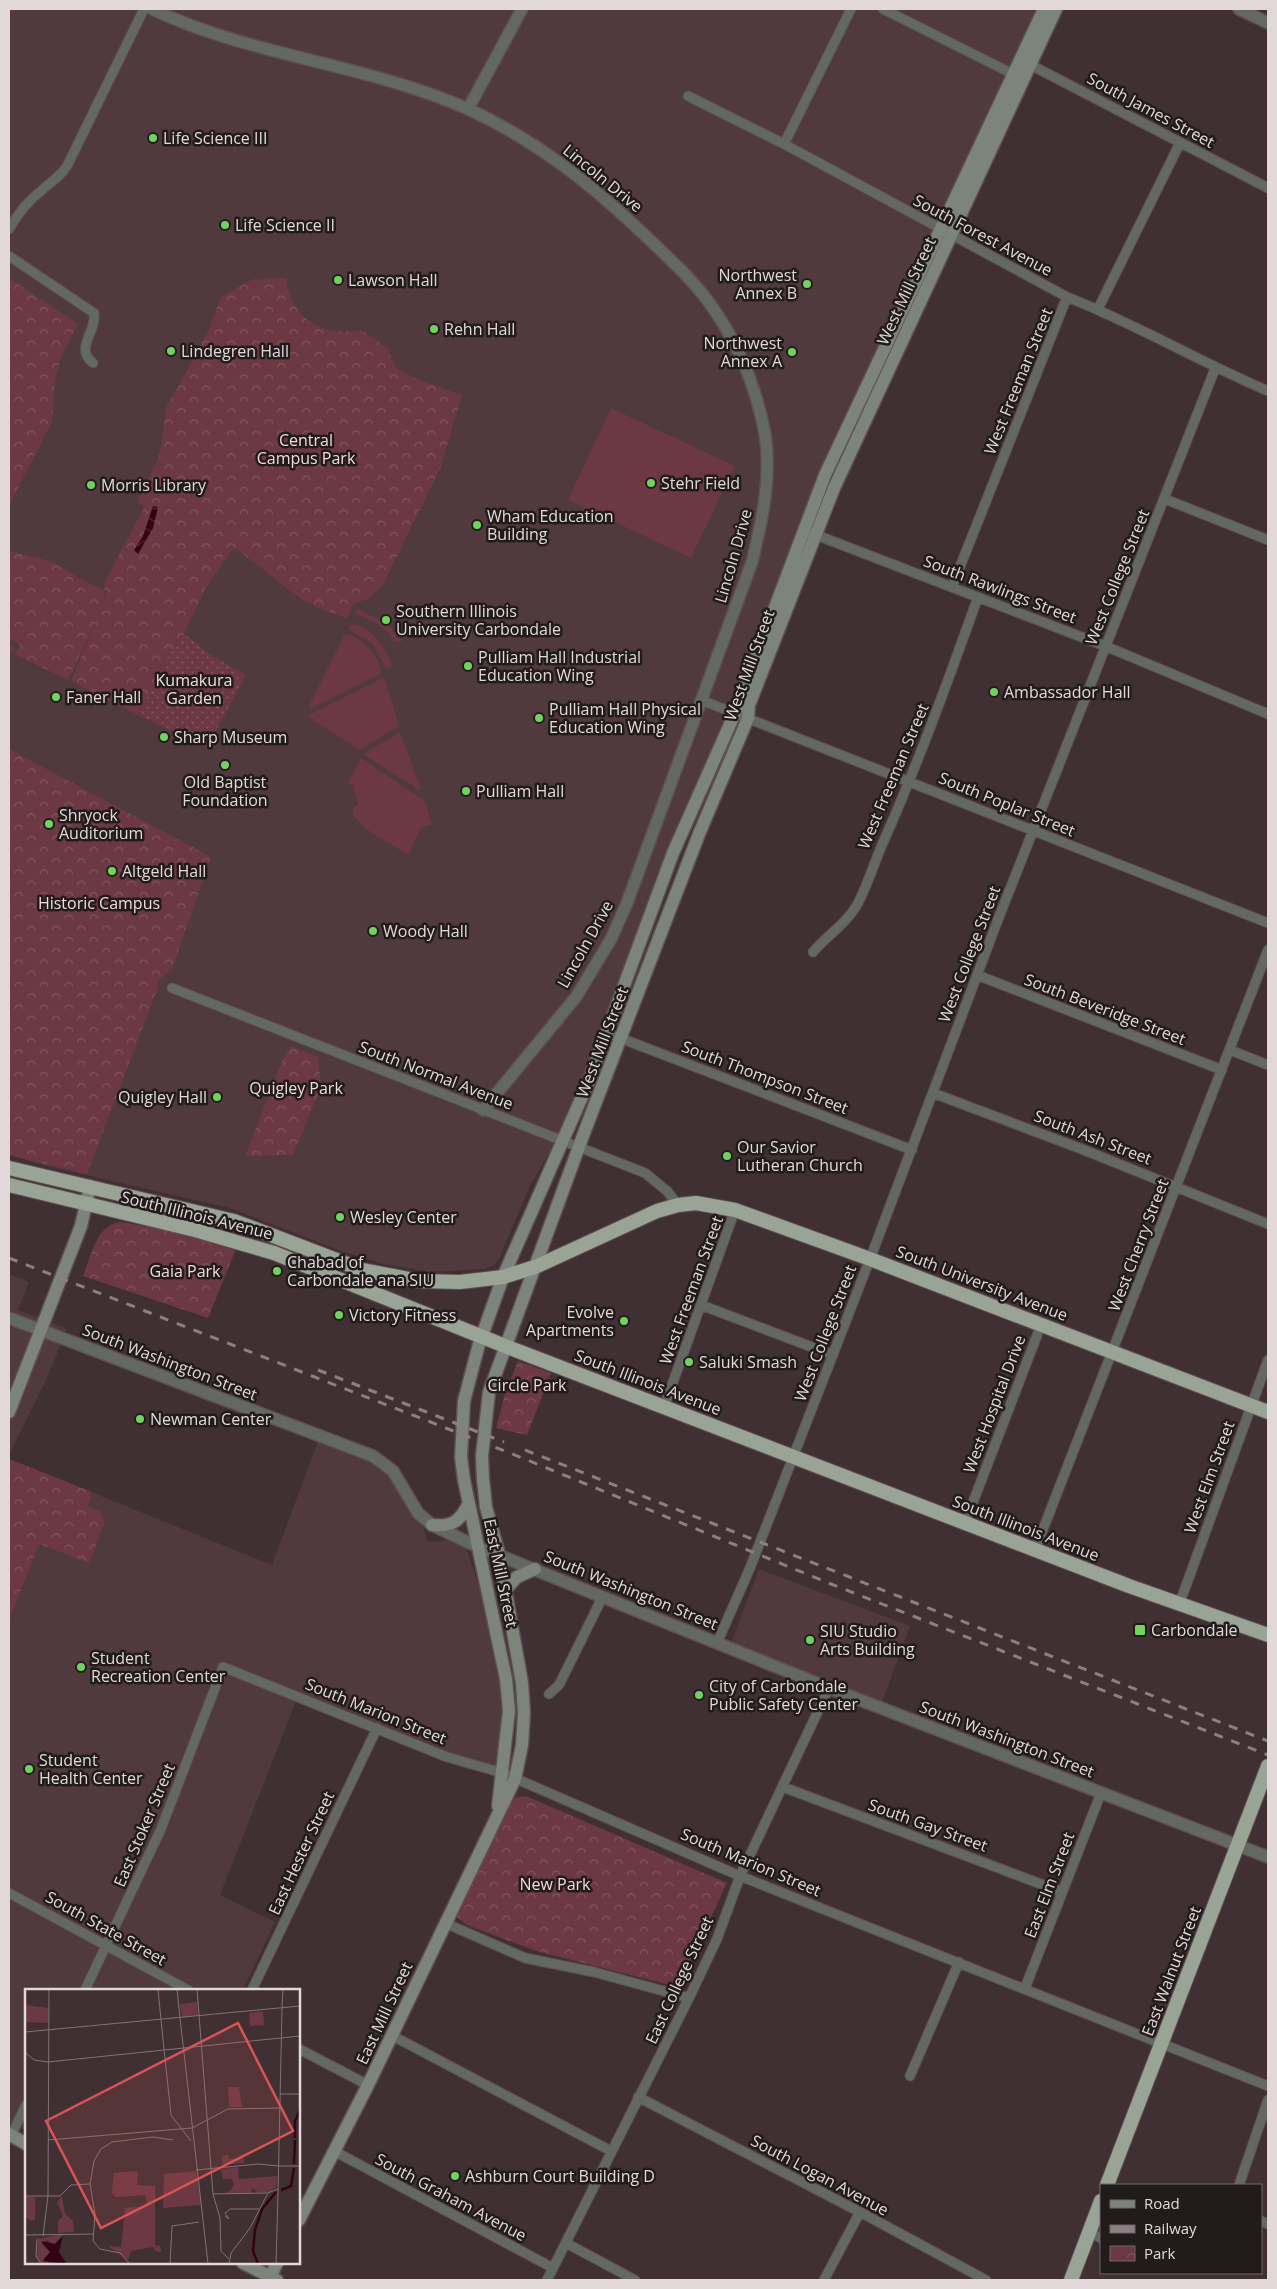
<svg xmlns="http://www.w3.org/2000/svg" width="1277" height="2289" font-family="'Open Sans',sans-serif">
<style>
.built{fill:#503a3e}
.grass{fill:#6c3843}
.park{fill:url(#park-crowns)}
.garden{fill:url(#garden-dots)}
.water{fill:url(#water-waves)}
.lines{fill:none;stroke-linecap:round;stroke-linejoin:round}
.minor-casing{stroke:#5d4e51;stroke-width:11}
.tertiary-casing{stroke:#5d4e51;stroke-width:14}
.secondary-casing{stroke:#5d4e51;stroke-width:15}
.trunk-casing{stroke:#5d4e51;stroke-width:16}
.minor{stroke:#646863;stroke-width:9}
.tertiary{stroke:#646863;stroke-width:11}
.secondary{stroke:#7d847b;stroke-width:12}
.trunk{stroke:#99a497;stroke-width:14}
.rail{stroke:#8c7f81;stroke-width:3;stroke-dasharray:9 9;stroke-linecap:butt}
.poi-dot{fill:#71d35e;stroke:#221b1c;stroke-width:2}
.labels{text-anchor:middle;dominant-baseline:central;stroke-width:5;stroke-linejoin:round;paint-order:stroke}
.street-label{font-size:16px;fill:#e2d8d9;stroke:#221b1c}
.poi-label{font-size:16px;fill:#e2d8d9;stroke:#221b1c;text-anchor:start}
.park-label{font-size:16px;fill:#f1dade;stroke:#221b1c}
.inset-river{fill:none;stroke:#340313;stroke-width:2.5}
.inset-road{fill:none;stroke:#817375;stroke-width:1}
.view{fill:#d95454;fill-opacity:0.15;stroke:#d95454;stroke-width:2.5}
.inset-edge{fill:none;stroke:#e2d8d9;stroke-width:2.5}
</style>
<defs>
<pattern id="park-crowns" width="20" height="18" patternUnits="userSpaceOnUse" patternTransform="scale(1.25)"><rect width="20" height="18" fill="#6c3843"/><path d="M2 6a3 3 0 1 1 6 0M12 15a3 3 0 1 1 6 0" fill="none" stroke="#81545e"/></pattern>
<pattern id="garden-dots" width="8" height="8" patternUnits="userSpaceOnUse" patternTransform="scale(1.25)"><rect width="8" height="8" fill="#6c3843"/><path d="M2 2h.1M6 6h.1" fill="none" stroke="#81545e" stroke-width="1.8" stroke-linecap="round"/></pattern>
<pattern id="water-waves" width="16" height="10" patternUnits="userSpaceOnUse" patternTransform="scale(1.25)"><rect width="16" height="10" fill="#340313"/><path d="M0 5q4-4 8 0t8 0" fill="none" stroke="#512735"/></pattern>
</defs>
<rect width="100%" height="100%" fill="#403033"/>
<!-- built -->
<path class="built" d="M9,9h1028l-211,449 -262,669 -34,59 -31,73 -5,6 -9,4 -54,3 -47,-8 -43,-13 -111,-43 -188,-43 -33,-10z
M9,1274l20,8 -11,28 49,19 -20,49 -38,77z
M320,1436l73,35 25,42 10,29 35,-3 37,109 6,31 -3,94 -56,-16 -149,-61 -78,199 55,27 -32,68h-217v141l-17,-10v-662l263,106z
M759,1569l151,57 -28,76 -151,-59z"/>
<!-- grass -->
<path class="grass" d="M611,408l124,58 -44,92 -123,-58z
M358,609l30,16 15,17 -8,-1c-10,-14 -24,-23 -41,-27z
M350,624c22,2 36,23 42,42l-6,3 -13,-25 -23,-14z
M345,634c17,3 36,21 36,40l-68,34 -4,-2z
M381,679l4,1 14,46 -39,24 -53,-34z
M400,732l21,57 -2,1 -56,-36z
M361,758l64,43 7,23 -11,4 -13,27 -42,-26 -13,-14v-7l5,-3 -5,-21 -6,1z"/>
<!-- park -->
<path class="park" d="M9,278l69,46 -17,33 -6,24 -3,40 -43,85z
M286,278c4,41 38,60 76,52l25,18 10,21 27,13 38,13 -22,74 -58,117 -14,13 -15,5 -6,14 -29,-10 -21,-12 -63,-49 -28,40 -22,47 -16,23 -30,58 -67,-34 25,-59 -28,58 -53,-26 5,-9 -8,-5 -2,3 4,8h-5v-100c16,4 33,7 49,14 15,9 27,18 44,24l3,8 -1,-14 41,-77 -8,-4 23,-48 6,-46 41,-74 14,-37 32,-18z
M9,749l202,108 -39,112 -14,12 -1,9 -70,184 -78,-19z
M290,1046l28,11 3,30 -28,68 -48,1 37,-95z
M121,1222l56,10 59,17 -28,69 -125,-42c8,-19 13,-52 38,-54z
M518,1361l33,12 -24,62 -31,-7 9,-34z
M9,1459l83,33 -4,14 12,5 5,10 -16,42 -50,-19 -30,76z
M526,1796l201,87 -49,104 -142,-36 -69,-26 -11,-9 58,-118z"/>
<!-- garden -->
<path class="garden" d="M184,634l27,21 35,20 -39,72 -69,-32 30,-58z"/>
<!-- water -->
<path class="water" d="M153,506l5,1 -5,21 -15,26 -4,-4 9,-14z"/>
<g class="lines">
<!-- minor casing -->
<g class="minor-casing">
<path id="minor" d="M883,9l134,67
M1027,63l241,125
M688,96l96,48 283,153c69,27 133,65 201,94
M784,144l67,-135
M9,229c8,-14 20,-29 33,-39 10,-9 18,-13 25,-24l77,-157
M9,256l85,57c3,19 -20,35 -1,50
M1098,309l82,-166
M1165,499l103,41
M811,533l294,113 163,68
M952,587l115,-290
M701,700l567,223
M813,952c13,-16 31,-26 42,-44 10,-15 19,-45 27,-63 36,-81 66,-164 96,-248
M977,975l245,95
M172,988l473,185 22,18 11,14
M607,1033l305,117
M1230,1050l38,15
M933,1093l146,55 189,76
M701,1305l132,50
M664,1407l71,-197
M965,1523l76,-198
M1035,1550l233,-600
M1179,1605l89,-245
M717,1643l33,-75 120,-309 129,-342 216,-548
M549,1694l10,-9 43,-87
M783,1787l279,105
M9,1893l179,97
M445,1923l80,35 69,14 95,26
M1025,1988l76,-195
M85,1990l76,-161 62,-162 224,90 56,16 237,103 528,210
M252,1990l125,-262
M391,2035l220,116
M299,2049l69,36
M910,2076l49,-114
M638,2097l222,115 126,68
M11,2136l15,-31
M334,2151l219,117
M1239,2185l29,-85
M1261,2221l7,3
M1089,2232l12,6
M566,2243l69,37
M547,2280l142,-282 28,-59 23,-63 89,-188
M824,2280l36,-68"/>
</g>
<!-- tertiary casing -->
<g class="tertiary-casing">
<path id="tertiary" d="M152,9c98,47 215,55 316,100 72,33 129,80 185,134 22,21 46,43 62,68 25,37 42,80 50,123 7,42 -3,87 -13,128l-125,341 -16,36 -35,58 -93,113
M1239,9l29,14
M468,109l54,-100
M9,1318l364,138 20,15 25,42 14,12 46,22 351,141 439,169"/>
</g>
<!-- secondary casing -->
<g class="secondary-casing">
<path id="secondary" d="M9,1412l72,-186 9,-40
M432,1525c21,2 28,-4 37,-22
M505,1590l12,-13 18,-8
M498,1806l11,-95 -3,-32 -42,-199 -3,-23 3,-56 15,-57 24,-67 85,-194 85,-230 62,-140 90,-238 219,-466
M9,2134l17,10
M299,2220l69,-135 147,-306 7,-34 2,-32 -2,-30 -23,-129 -13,-47 -3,-28 -1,-23 7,-64 95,-259 115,-299 49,-116 1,-13 85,-217 222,-479
M243,2263l34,17
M270,2277l7,-14"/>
</g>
<!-- trunk casing -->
<g class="trunk-casing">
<path id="trunk" d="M9,1168l225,53 129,49 56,11 41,1 43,-5 32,-10 122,-56 21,-6 18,-2 39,7 135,49 398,153
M9,1185l186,45 79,23 231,93 624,240 139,49
M1107,2185l161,-419
M1071,2280l30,-79"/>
</g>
<!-- minor -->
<use href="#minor" class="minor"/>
<!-- tertiary -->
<use href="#tertiary" class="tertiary"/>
<!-- secondary -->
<use href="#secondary" class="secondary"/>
<!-- trunk -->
<use href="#trunk" class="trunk"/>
<!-- rail -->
<path class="rail" d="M9,1258l501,195 321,131 437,171
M318,1370l186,72
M525,1450l743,291"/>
</g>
<!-- markers -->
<g class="poi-dot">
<circle cx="153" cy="138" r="5"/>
<circle cx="225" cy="225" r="5"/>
<circle cx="338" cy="280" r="5"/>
<circle cx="807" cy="284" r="5"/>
<circle cx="434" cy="329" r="5"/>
<circle cx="171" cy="351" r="5"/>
<circle cx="792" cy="352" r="5"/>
<circle cx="651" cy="483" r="5"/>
<circle cx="91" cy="485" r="5"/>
<circle cx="477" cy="525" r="5"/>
<circle cx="386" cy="620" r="5"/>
<circle cx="468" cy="666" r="5"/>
<circle cx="994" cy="692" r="5"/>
<circle cx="56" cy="697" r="5"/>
<circle cx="539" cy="718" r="5"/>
<circle cx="164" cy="737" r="5"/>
<circle cx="225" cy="765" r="5"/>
<circle cx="466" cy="791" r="5"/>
<circle cx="49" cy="824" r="5"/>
<circle cx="112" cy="871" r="5"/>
<circle cx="373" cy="931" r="5"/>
<circle cx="217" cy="1097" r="5"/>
<circle cx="727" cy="1156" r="5"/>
<circle cx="340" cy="1217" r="5"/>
<circle cx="277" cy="1271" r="5"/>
<circle cx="339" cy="1315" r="5"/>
<circle cx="624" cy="1321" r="5"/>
<circle cx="689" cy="1362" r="5"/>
<circle cx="140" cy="1419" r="5"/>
<rect x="1134" y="1624" width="12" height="12" rx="2.5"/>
<circle cx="810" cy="1640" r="5"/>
<circle cx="81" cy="1667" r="5"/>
<circle cx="699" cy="1695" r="5"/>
<circle cx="29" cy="1769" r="5"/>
<circle cx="455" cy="2176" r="5"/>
</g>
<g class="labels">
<!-- street labels -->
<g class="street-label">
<text transform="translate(1151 110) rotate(28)">South James Street</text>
<text transform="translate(603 178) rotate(39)">Lincoln Drive</text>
<text transform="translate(983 235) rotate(28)">South Forest Avenue</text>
<text transform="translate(906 291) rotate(-65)">West Mill Street</text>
<text transform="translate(1018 381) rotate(-68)">West Freeman Street</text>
<text transform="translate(733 556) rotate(-74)">Lincoln Drive</text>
<text transform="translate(1117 577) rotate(-68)">West College Street</text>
<text transform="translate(1000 589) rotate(21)">South Rawlings Street</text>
<text transform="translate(749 665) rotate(-70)">West Mill Street</text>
<text transform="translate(893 776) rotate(-67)">West Freeman Street</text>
<text transform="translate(1007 804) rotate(22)">South Poplar Street</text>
<text transform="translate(585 944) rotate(-61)">Lincoln Drive</text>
<text transform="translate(969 954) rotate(-69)">West College Street</text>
<text transform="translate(1105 1009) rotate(21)">South Beveridge Street</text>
<text transform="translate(602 1042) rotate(-69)">West Mill Street</text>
<text transform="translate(436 1075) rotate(21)">South Normal Avenue</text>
<text transform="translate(765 1077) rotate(21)">South Thompson Street</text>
<text transform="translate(1093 1137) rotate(21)">South Ash Street</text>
<text transform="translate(197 1215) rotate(14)">South Illinois Avenue</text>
<text transform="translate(1138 1245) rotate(-69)">West Cherry Street</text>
<text transform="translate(982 1283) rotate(21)">South University Avenue</text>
<text transform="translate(691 1290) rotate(-70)">West Freeman Street</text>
<text transform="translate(825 1333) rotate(-69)">West College Street</text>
<text transform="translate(170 1362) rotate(21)">South Washington Street</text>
<text transform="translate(648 1382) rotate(21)">South Illinois Avenue</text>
<text transform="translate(994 1404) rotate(-69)">West Hospital Drive</text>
<text transform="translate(1209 1477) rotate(-70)">West Elm Street</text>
<text transform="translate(1026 1528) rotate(21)">South Illinois Avenue</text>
<text transform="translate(501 1573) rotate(78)">East Mill Street</text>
<text transform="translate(631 1590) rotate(22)">South Washington Street</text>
<text transform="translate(376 1711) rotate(22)">South Marion Street</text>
<text transform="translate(1007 1739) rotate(21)">South Washington Street</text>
<text transform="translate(144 1825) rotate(-67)">East Stoker Street</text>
<text transform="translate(928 1825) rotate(20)">South Gay Street</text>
<text transform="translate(301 1853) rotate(-65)">East Hester Street</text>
<text transform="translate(751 1862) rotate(23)">South Marion Street</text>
<text transform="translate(1049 1885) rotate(-69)">East Elm Street</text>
<text transform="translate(106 1928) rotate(29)">South State Street</text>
<text transform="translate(1171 1971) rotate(-69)">East Walnut Street</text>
<text transform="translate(679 1980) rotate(-65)">East College Street</text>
<text transform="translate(384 2013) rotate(-65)">East Mill Street</text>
<text transform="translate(820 2175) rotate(28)">South Logan Avenue</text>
<text transform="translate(451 2197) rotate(28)">South Graham Avenue</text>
</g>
<!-- poi labels -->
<g class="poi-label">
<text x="163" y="138">Life Science III</text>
<text x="235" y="225">Life Science II</text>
<text x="797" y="275" text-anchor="end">Northwest<tspan x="797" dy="18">Annex B</tspan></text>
<text x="348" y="280">Lawson Hall</text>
<text x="444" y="329">Rehn Hall</text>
<text x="782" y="343" text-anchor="end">Northwest<tspan x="782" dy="18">Annex A</tspan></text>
<text x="181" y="351">Lindegren Hall</text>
<text x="661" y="483">Stehr Field</text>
<text x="101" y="485">Morris Library</text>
<text x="487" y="516">Wham Education<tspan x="487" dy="18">Building</tspan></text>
<text x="396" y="611">Southern Illinois<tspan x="396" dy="18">University Carbondale</tspan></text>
<text x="478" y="657">Pulliam Hall Industrial<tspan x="478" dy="18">Education Wing</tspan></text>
<text x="1004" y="692">Ambassador Hall</text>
<text x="66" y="697">Faner Hall</text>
<text x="549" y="709">Pulliam Hall Physical<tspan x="549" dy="18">Education Wing</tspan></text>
<text x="174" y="737">Sharp Museum</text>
<text x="225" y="782" text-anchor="middle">Old Baptist<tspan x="225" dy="18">Foundation</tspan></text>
<text x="476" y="791">Pulliam Hall</text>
<text x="59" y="815">Shryock<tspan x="59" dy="18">Auditorium</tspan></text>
<text x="122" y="871">Altgeld Hall</text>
<text x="383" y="931">Woody Hall</text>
<text x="207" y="1097" text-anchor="end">Quigley Hall</text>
<text x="737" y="1147">Our Savior<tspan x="737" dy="18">Lutheran Church</tspan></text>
<text x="350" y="1217">Wesley Center</text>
<text x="287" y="1262">Chabad of<tspan x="287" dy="18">Carbondale ana SIU</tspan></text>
<text x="614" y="1312" text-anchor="end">Evolve<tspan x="614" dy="18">Apartments</tspan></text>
<text x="349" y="1315">Victory Fitness</text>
<text x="699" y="1362">Saluki Smash</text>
<text x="150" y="1419">Newman Center</text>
<text x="1151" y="1630">Carbondale</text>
<text x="820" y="1631">SIU Studio<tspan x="820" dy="18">Arts Building</tspan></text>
<text x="91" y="1658">Student<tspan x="91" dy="18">Recreation Center</tspan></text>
<text x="709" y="1686">City of Carbondale<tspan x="709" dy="18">Public Safety Center</tspan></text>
<text x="39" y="1760">Student<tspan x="39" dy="18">Health Center</tspan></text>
<text x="465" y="2176">Ashburn Court Building D</text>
</g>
<!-- park labels -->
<g class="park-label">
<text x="306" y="440">Central<tspan x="306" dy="18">Campus Park</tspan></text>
<text x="194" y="680">Kumakura<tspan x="194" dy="18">Garden</tspan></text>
<text x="99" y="903">Historic Campus</text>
<text x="296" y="1088">Quigley Park</text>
<text x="185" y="1271">Gaia Park</text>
<text x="527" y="1385">Circle Park</text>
<text x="555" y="1884">New Park</text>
</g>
</g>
<!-- overview -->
<g transform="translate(25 1989)">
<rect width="275" height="275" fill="#403033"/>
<path d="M37,207l3,18 8,7 1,11 -16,1v-12l5,-5 -6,-14zM0,208h10v23l-4,1 -6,-5z" fill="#6c3843"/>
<path d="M238,22l1,14 -14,1 -1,-13z" fill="#6c3843"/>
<path d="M172,13l1,13 -16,2 -2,-13zM0,16l23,3v15l-23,-1zM203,98h11l3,20h-13zM203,165l1,5 15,-1v5l-21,2 -1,-8zM213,178l1,12 38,-3 -1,12 -7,4 -10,1 -7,-5 -1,5h-26l6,-3 3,-6 -3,-5h-8l-2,-10zM109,182l4,2 -1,12 18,1v60l4,-1 3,6 -5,1 -4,-5 -22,4 -3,9 -20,-14 13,1 4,-39 22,-2 -1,-11 -30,2 -4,-4 2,-20zM171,182l5,34 -38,3 1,-34zM39,245l-10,10 -7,-4 -6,4 9,8 -7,7 8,5h-10l-4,-7 1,-18z" fill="#6c3843"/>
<path d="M38,247l-4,16 8,12 -24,-3 7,-9 -9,-11 14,3z" fill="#340313"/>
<path class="inset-river" d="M270,149v-17l5,-11M269,175l1,-24M256,201l10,-4 3,-18M233,275l-5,-13 2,-21 7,-21 14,-17"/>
<path class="inset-road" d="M133,0l3,31M152,0l3,29M172,0l16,205 7,24 1,33 8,8M257,18l1,-18M155,29l28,246M136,31l10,95 20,26M0,43l275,-26M0,63l9,8 14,2 252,-26M255,105h20M23,151l144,-12 36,-19 52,-1M254,177h21M171,181l62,-6 21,2M253,204l4,-185M188,205l55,-1M0,207h35l11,-11 19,-1M200,227l4,3 -4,-6 5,-4h29M0,246l68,-1M18,247l5,-40 1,-207M12,250l-1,17 5,8M105,275l-10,-11 -20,-4 -7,-8 2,-27 -5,-30 4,-23 7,-12 11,-7 41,-5 20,3M145,275l2,-38 27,-4M204,275l2,-11 19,-25 18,-35 10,-4M251,275l2,-71"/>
<path class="view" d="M213,34l55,108 -192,97 -55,-107z"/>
<rect width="275" height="275" class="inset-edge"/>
</g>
<!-- border -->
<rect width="1277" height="2289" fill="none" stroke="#e2d8d9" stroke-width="20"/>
<!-- legend -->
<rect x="1100" y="2184" width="162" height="90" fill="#221b1c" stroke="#6f6768"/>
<rect x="1110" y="2200" width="25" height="8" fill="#7d847b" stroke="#6f6768"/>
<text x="1144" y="2209" font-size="15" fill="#e2d8d9">Road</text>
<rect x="1110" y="2225" width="25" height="8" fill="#8c7f81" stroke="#6f6768"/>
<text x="1144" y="2234" font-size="15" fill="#e2d8d9">Railway</text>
<rect x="1110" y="2246" width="25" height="15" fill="url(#park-crowns)" stroke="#6f6768"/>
<text x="1144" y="2259" font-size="15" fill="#e2d8d9">Park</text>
</svg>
